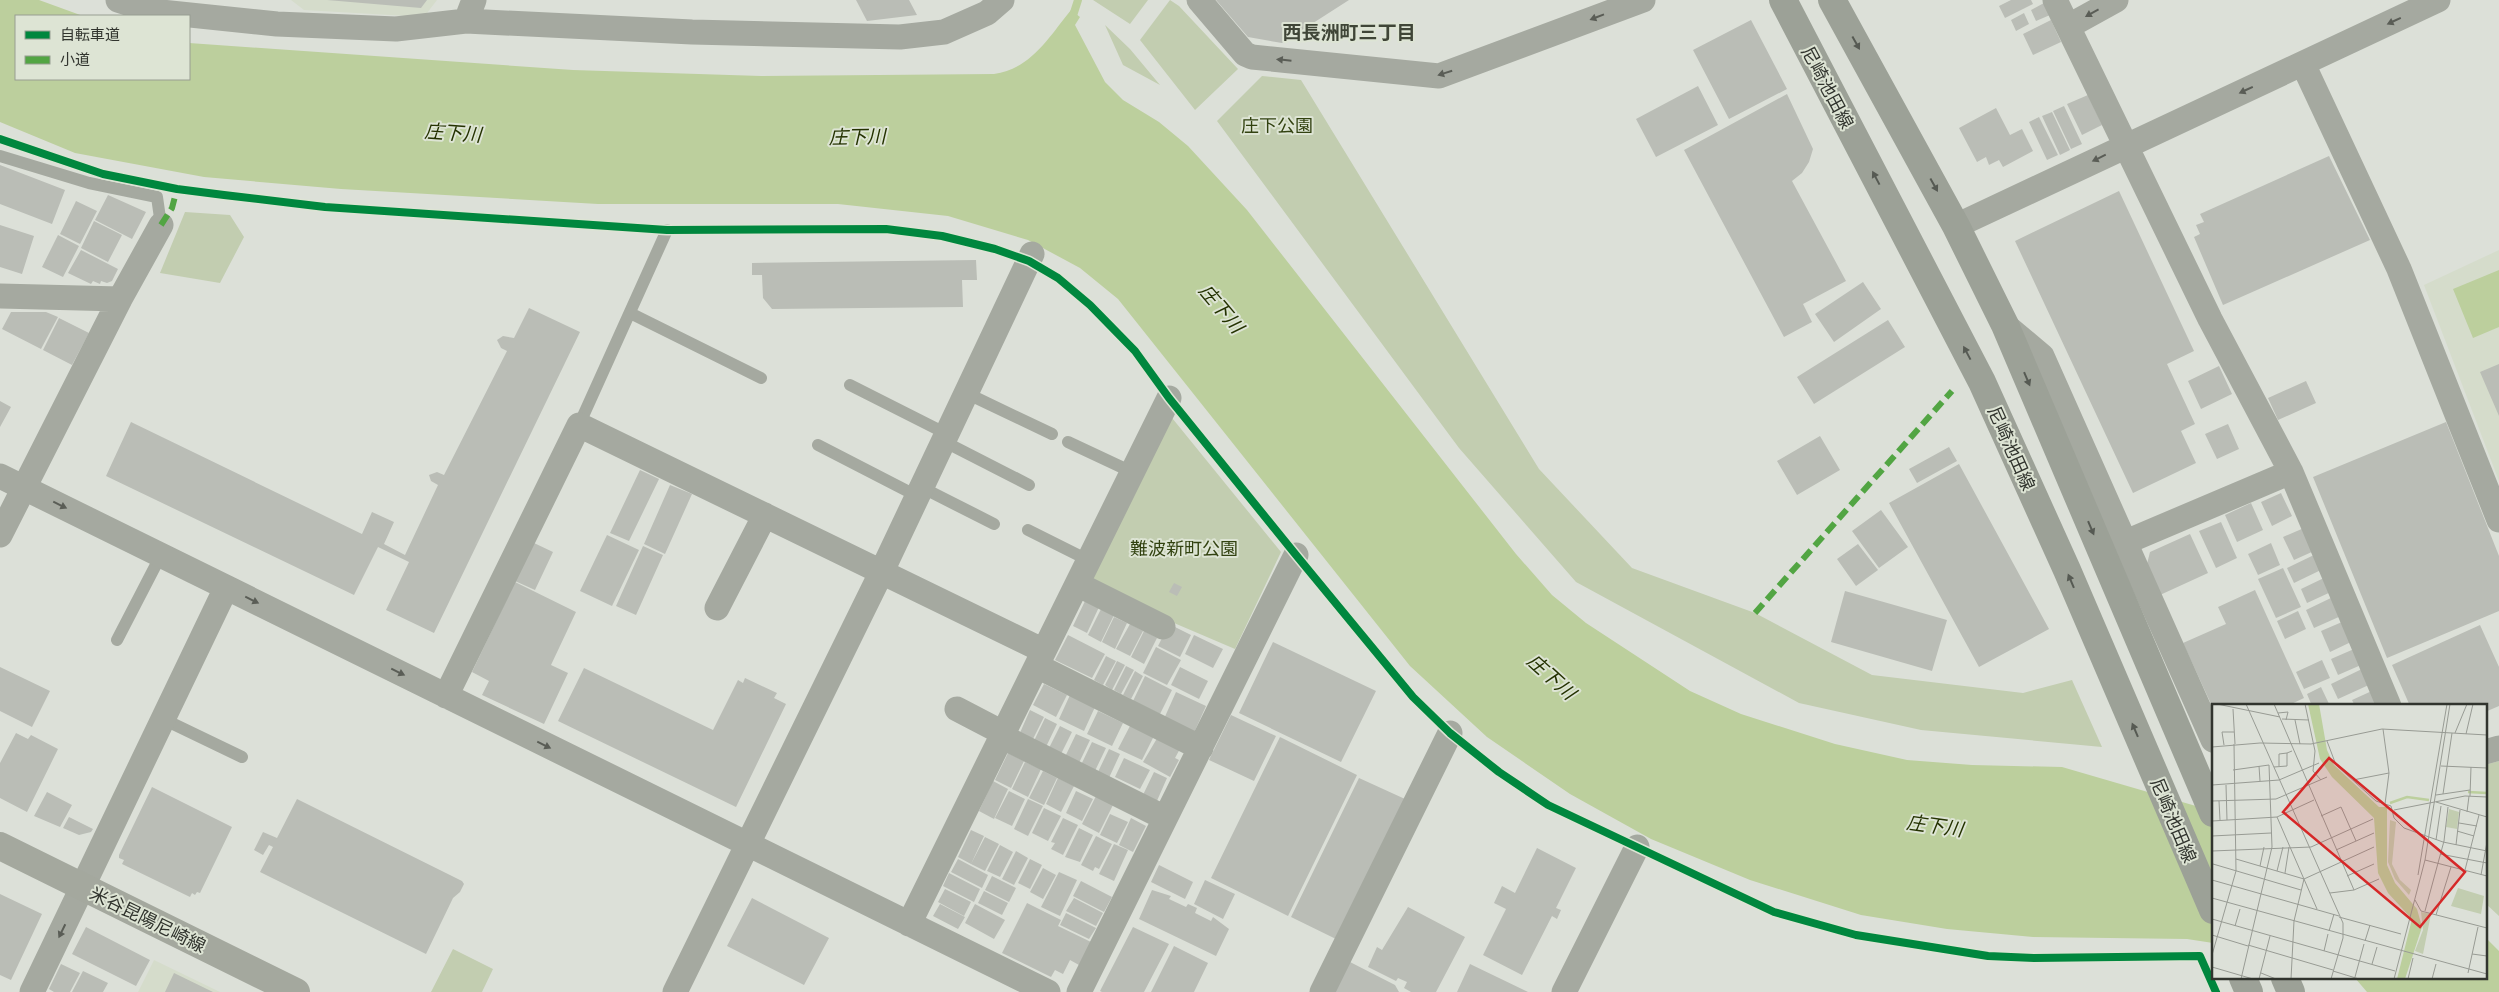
<svg xmlns="http://www.w3.org/2000/svg" width="2499" height="992" font-family="'Exo 2','Noto Sans JP',sans-serif">
<style>
.built{fill:#d5dccb}
.green{fill:#c2cdb0}
.water{fill:#bccf9d}
.lines{fill:none;stroke-linecap:round;stroke-linejoin:round}
.stream{stroke:#bccf9d;stroke-width:8}
.building{fill:#babdb6}
.lane{stroke:#a5a9a0;stroke-width:12}
.street{stroke:#a5a9a0;stroke-width:25}
.secondary{stroke:#a4a89e;stroke-width:28}
.primary{stroke:#9ca197;stroke-width:28}
.quiet{stroke:#52a543;stroke-width:6;stroke-dasharray:12 6;stroke-linecap:butt}
.cycleway-casing{stroke:#dde4d4;stroke-width:11}
.cycleway{stroke:#00873e;stroke-width:8}
.oneway{fill:#5a5d56}
.oneway2{fill:#565a53}
.labels{text-anchor:middle;dominant-baseline:central;stroke-width:4;stroke-linejoin:round;paint-order:stroke}
.street-label{font-size:18px;fill:#31342e;stroke:#dde4d4}
.park-label{font-size:18px;fill:#324210;stroke:#dde4d4}
.neighbourhood-label{font-size:19px;font-weight:bold;fill:#3f4537;stroke:#dde4d4}
.water-label{font-size:19px;font-style:italic;fill:#243200;stroke:#dde4d4}
.inset-river{fill:none;stroke:#bccf9d;stroke-width:2.5}
.inset-road{fill:none;stroke:#989b94;stroke-width:1}
.view{fill:#d62828;fill-opacity:0.15;stroke:#d62828;stroke-width:2.5}
.inset-edge{fill:none;stroke:#31342e;stroke-width:2.5}
</style>
<rect width="100%" height="100%" fill="#dce0d8"/>
<!-- built -->
<path class="built" d="M291,0h146l-13,17 -120,-7z
M2499,250v231l-75,-196z
M154,960l66,32h-82z"/>
<!-- green -->
<path class="green" d="M1093,0h55l-18,24z
M1170,0l9,6 59,63 -43,41 -55,-70z
M1105,25l25,24 30,36 -37,-20z
M1262,76l39,4 238,389 93,99 123,45 117,62 151,18 49,-13 30,67 -181,-17 -122,-27 -223,-121 -117,-134 -242,-327z
M185,212l45,3 14,22 -24,46 -60,-10z
M1168,413l113,139 -46,97 -150,-64z
M2499,761v155l-14,-13v-138z
M453,949l40,20 -11,23h-51z"/>
<!-- water -->
<path class="water" d="M0,0h39l44,16h-67v63h173v-36l384,27 188,6 233,-2c37,-5 55,-37 77,-64l9,7 -5,8 30,57 18,18 36,22 29,24 59,64 269,344 36,41 34,28 104,68 51,23 94,30 72,16 65,5 90,2 151,44v132l-26,-4 -154,-2 -86,-8 -86,-14 -111,-35 -99,-41 -81,-45 -83,-57 -77,-71 -292,-367 -38,-31 -52,-28 -80,-24 -110,-12h-240l-257,-15 -137,-12 -129,-24 -75,-31z
M2499,270v57l-26,11 -20,-49z
M2485,937l14,14v41h-132l-12,-14h130z"/>
<g class="lines">
<!-- stream -->
<path class="stream" d="M1071,22l7,-22"/>
</g>
<!-- building -->
<path class="building" d="M327,0h100l-6,8z
M856,0h53l8,15 -50,6z
M1216,0h133l-67,43 -34,-6z
M2011,0h20l2,4 -28,14 -6,-12z
M2044,3l6,12 -14,6 -5,-11z
M2024,13l5,11 -13,7 -5,-11z
M1751,20l36,69 -58,30 -36,-69z
M2051,20l10,22 -28,13 -10,-21z
M1698,86l20,39 -62,32 -20,-38z
M1787,94l26,55 -4,13 -7,11 -10,8 54,100 -43,23 9,18 -28,15 -100,-187z
M2088,95l14,30 -20,10 -15,-31z
M2064,106l18,38 -11,5 -18,-38z
M1996,108l14,27 12,-6 11,22 -30,16 -4,-7 -10,5 -3,-8 -9,5 -18,-34z
M2052,112l18,38 -10,5 -18,-39z
M2039,117l19,38 -11,5 -18,-38z
M2329,156l41,84 -147,65 -29,-68 6,-3 -4,-9 8,-3 -4,-8z
M0,165l65,25 -13,34 -52,-20z
M2119,191l75,160 -27,13 28,60 -14,7 15,32 -63,30 -118,-252z
M108,195l38,17 -14,27 -37,-19z
M76,201l21,10 -17,33 -20,-10z
M94,221l28,14 -14,27 -27,-14z
M0,225l34,11 -12,38 -22,-7z
M58,235l21,11 -16,31 -21,-10z
M81,250l37,19 -6,12 -5,2 -6,-2 -1,3 -7,-3 -2,3 -23,-11z
M976,260l1,20h-15l1,27 -191,2 -9,-11 -1,-23h-10v-12z
M1863,282l18,27 -47,33 -19,-28z
M529,308l51,24 -146,301 -48,-23 23,-48 -31,-15 -24,48 -248,-119 25,-54 231,112 10,-22 22,10 -10,22 21,11 33,-70 -7,-4 -2,-6 8,-3 7,3 63,-124 -6,-3 -4,-8 6,-4 11,2z
M11,312h35l12,5 -17,32 -39,-20z
M59,318l30,15 -17,32 -29,-15z
M1888,320l17,27 -91,57 -17,-27z
M2499,364v52l-19,-44z
M2219,366l13,28 -31,15 -13,-28z
M2306,381l10,22 -38,17 -10,-22z
M0,401l11,6 -11,20z
M2446,422l53,134v55l-112,47 -74,-181z
M2228,424l11,25 -22,10 -12,-25z
M1820,436l20,34 -43,25 -20,-34z
M1949,447l8,14 -40,22 -8,-14z
M1959,464l90,165 -70,38 -90,-164z
M640,470l19,9 -30,62 -19,-8z
M670,485l22,9 -27,60 -21,-10z
M2281,493l11,23 -20,10 -11,-24z
M2251,503l12,27 -26,12 -12,-27z
M1881,510l27,37 -29,21 -27,-37z
M2221,522l16,36 -21,10 -17,-37z
M2304,528l10,23 -20,9 -11,-23z
M2190,534l18,39 -48,22 -13,-31 3,-12z
M607,535l32,15 -27,56 -32,-15z
M534,543l19,9 -18,38 -20,-9z
M2271,543l9,22 -22,10 -10,-21z
M1858,544l20,26 -22,16 -19,-27z
M643,546l20,9 -27,60 -20,-9z
M2316,554l7,15 -29,14 -7,-15z
M2283,568l18,39 -25,11 -18,-39z
M2326,577l7,14 -26,12 -6,-14z
M515,582l61,30 -25,53 17,8 -24,51 -62,-29 7,-14 -17,-9z
M1174,583l8,4 -5,9 -8,-4z
M2255,590l49,108 -17,8h-75l-29,-63 43,-19 -8,-17z
M1845,591l102,29 -15,51 -101,-29z
M2333,597l8,19 -27,12 -8,-18z
M1085,601l14,6 -12,26 -14,-7z
M1101,609l13,6 -13,27 -13,-7z
M2298,611l8,18 -21,10 -8,-18z
M1114,617l13,6 -12,26 -13,-7z
M2342,622l9,20 -21,10 -9,-21z
M1130,624l13,7 -13,25 -14,-7z
M1169,624l22,11 -11,22 -22,-11z
M2480,625l19,42v39l-14,6v-6h-75l-18,-41z
M1144,631l13,7 -13,26 -13,-7z
M1068,635l37,19 -13,24 -37,-18z
M1194,635l29,14 -10,19 -28,-14z
M1273,642l103,49 -35,71 -102,-49z
M1156,647l25,13 -14,25 -24,-12z
M2354,649l7,16 -23,10 -7,-16z
M1106,656l10,5 -13,24 -9,-5z
M2322,660l8,18 -26,11 -8,-17z
M1117,661l8,4 -13,25 -7,-5z
M1126,666l8,4 -13,24 -7,-4z
M0,667l50,24 -18,36 -32,-16z
M1180,667l28,14 -9,18 -28,-14z
M584,668l129,62 25,-50 5,3 2,-5 32,15 -3,5 12,6 -50,103 -178,-86z
M2364,668l7,16 -33,15 -7,-15z
M1135,671l8,5 -12,23 -8,-4z
M1145,676l27,14 -12,24 -27,-13z
M1044,684l23,11 -11,22 -23,-12z
M2321,687l9,19h-18l-5,-12z
M2374,690l7,16h-26l-3,-6z
M1176,692l30,14 -13,29 -30,-14z
M1070,695l25,12 -11,24 -25,-12z
M1030,710l14,7 -12,24 -13,-6z
M1098,711l25,12 -11,23 -25,-12z
M1231,715l45,21 -22,45 -45,-21z
M1045,718l12,6 -12,25 -12,-6z
M1131,724l23,12 -12,24 -24,-11z
M1060,726l12,6 -12,24 -12,-6z
M16,733l12,6 3,-4 27,14 -31,63 -27,-14v-35z
M1076,734l14,6 -12,25 -14,-6z
M1159,735l22,12 -6,11 4,2 -9,17 -27,-15z
M1280,737l77,38 -69,141 -77,-38z
M1092,742l14,6 -12,25 -14,-6z
M1109,749l11,5 -12,26 -11,-6z
M1008,753l16,8 -13,27 -16,-8z
M1124,758l26,12 -10,19 -25,-12z
M1025,762l16,7 -13,28 -16,-8z
M1043,771l14,7 -13,27 -15,-7z
M1154,772l13,6 -11,25 -14,-6z
M1058,778l16,8 -13,26 -15,-8z
M1359,778l46,21 -67,141 -47,-23z
M993,781l15,8 -14,30 -15,-8z
M152,787l80,40 -32,66 -3,-1 -2,3 -3,-2 -2,4 -68,-33 2,-4 -5,-2v-3z
M1009,791l16,8 -13,27 -17,-8z
M1076,791l17,8 -11,22 -16,-8z
M47,792l25,13 -12,22 -26,-11z
M1096,796l17,9 -14,28 -17,-9z
M297,799l165,82 2,3 -4,8 -7,6 -27,56 -166,-82 13,-25 -4,-2 -6,10 -9,-5 9,-18 14,6z
M1028,799l15,7 -15,30 -14,-7z
M1044,808l17,8 -13,25 -16,-8z
M1110,814l18,8 -11,21 -17,-8z
M69,817l24,12 -2,3 -12,3 -16,-7z
M1063,818l15,7 -15,30 -12,-6 4,-6 -4,-1z
M1131,818l15,8 -13,26 -14,-7z
M1079,828l14,7 -13,27 -15,-5z
M971,830l13,6 -13,28 -13,-7z
M1096,836l16,8 -13,25 -4,-2 -2,4 -12,-6z
M985,837l14,7 -14,27 -14,-7z
M1114,844l14,6 -14,31 -15,-7z
M1000,845l13,7 -13,25 -13,-6z
M1537,848l39,20 -20,40 5,2 -4,9 -5,-3 -30,59 -39,-20 23,-46 -12,-6 8,-17 13,7z
M1016,851l12,7 -14,27 -12,-6z
M958,859l30,16 -6,13 -31,-16z
M1030,859l12,6 -12,24 -12,-6z
M1159,865l34,17 -8,17 -34,-17z
M1043,868l13,7 -13,24 -13,-7z
M1059,872l18,8 -17,36 -19,-9z
M949,873l31,16 -6,13 -31,-16z
M992,876l24,12 -7,14 -24,-12z
M1205,880l30,14 -12,25 -29,-15z
M1081,881l31,16 -8,15 -31,-16z
M945,889l26,13 -7,14 -26,-14z
M1152,890l19,6 -2,3 17,8 2,-3 9,4 -2,5 16,8 2,-4 16,12 -13,27 -77,-37z
M984,891l24,12 -6,12 -24,-12z
M0,894l42,20 -31,66 -11,-5z
M752,898l77,40 -25,47 -77,-39z
M1074,898l29,15 -7,13 -30,-15z
M1027,903l34,17 -3,6 33,16 -12,23 -9,-5 -7,14 -8,-4 -4,7 -49,-24z
M940,904l25,13 -7,12 -25,-13z
M975,904l30,16 -11,19 -29,-16z
M1408,907l57,30 -29,55h-25l-7,-4 3,-6 -9,-4 -2,3 -28,-14 9,-20 5,3z
M1066,913l30,15 -7,11 -29,-14z
M86,927l64,33 -14,26 -64,-32z
M1133,927l36,17 -25,48h-42l-2,-1z
M1174,946l34,17 -14,29h-43z
M1350,962l45,23 4,7h-65z
M61,964l19,9 -10,19h-16l-5,-3z
M1470,964l58,28h-71z
M83,971l25,12 -5,9h-31z
M174,973l39,19h-48z"/>
<g class="lines">
<!-- lane -->
<path class="lane" d="M0,156l89,27 68,14 4,28
M630,313l131,65
M850,385l97,49
M966,393l86,41
M579,425l88,-195
M943,441l86,44
M1068,442l64,30
M818,445l99,51
M921,487l73,37
M1028,530l60,30
M117,640l44,-85
M163,719l79,38"/>
<!-- street -->
<path class="street" d="M118,0l34,11 125,13 119,5 70,-8 226,11 208,5 44,-5 43,-19 15,-13
M1199,0l46,54 7,3 187,19 204,-76
M2055,0l155,319 81,153 98,234
M466,21l8,-21
M2069,26l47,-26
M2303,64l96,205 100,251
M1956,226l482,-226
M0,296l120,3
M2005,325l37,31 171,384
M0,476l1048,516
M0,535l120,-236 41,-74
M2126,542l165,-70
M1077,584l86,43
M717,608l48,-93
M1037,666l164,82
M446,696l133,-271 465,226
M957,709l46,24
M1001,736l164,82
M2485,752l14,-4
M909,924l260,-526
M32,992l194,-404
M675,992l207,-421 150,-317
M1079,992l217,-437
M1322,992l128,-259
M1564,992l73,-145"/>
<!-- secondary -->
<path class="secondary" d="M0,846l296,146"/>
<!-- primary -->
<path class="primary" d="M1783,0l199,382 85,188 146,340
M1832,0l124,226 49,99 208,488
M2243,978l6,14
M2285,978l6,14"/>
<!-- quiet -->
<path class="quiet" d="M161,225l11,-17 5,-19
M1755,613l197,-222"/>
<!-- cycleway casing -->
<g class="cycleway-casing">
<path id="cycleway" d="M0,139l103,35 74,15 47,6 101,12 342,23 219,-1 56,7 53,13 34,12 29,17 32,27 45,46 34,47 127,157 117,142 37,36 49,39 49,33 226,107 82,23 132,21 46,2 166,-2 16,36"/>
</g>
<!-- cycleway -->
<use href="#cycleway" class="cycleway"/>
</g>
<!-- one-way arrows -->
<defs><path id="oneway-solid" d="M-6-.8H1V-3.2L6.5 0L1 3.2V.8H-6Z" transform="scale(1.25)"/></defs>
<g class="oneway">
<use href="#oneway-solid" transform="translate(2092 13) rotate(151)"/>
<use href="#oneway-solid" transform="translate(1597 17) rotate(159)"/>
<use href="#oneway-solid" transform="translate(2394 21) rotate(155)"/>
<use href="#oneway-solid" transform="translate(1284 60) rotate(-174)"/>
<use href="#oneway-solid" transform="translate(1445 73) rotate(163)"/>
<use href="#oneway-solid" transform="translate(2246 90) rotate(155)"/>
<use href="#oneway-solid" transform="translate(2099 158) rotate(154)"/>
<use href="#oneway-solid" transform="translate(60 505) rotate(26)"/>
<use href="#oneway-solid" transform="translate(252 600) rotate(26)"/>
<use href="#oneway-solid" transform="translate(398 672) rotate(26)"/>
<use href="#oneway-solid" transform="translate(544 745) rotate(26)"/>
<use href="#oneway-solid" transform="translate(62 931) rotate(116)"/>
</g>
<g class="oneway2">
<use href="#oneway-solid" transform="translate(1856 43) rotate(61)"/>
<use href="#oneway-solid" transform="translate(1876 178) rotate(-118)"/>
<use href="#oneway-solid" transform="translate(1934 185) rotate(61)"/>
<use href="#oneway-solid" transform="translate(1967 353) rotate(-118)"/>
<use href="#oneway-solid" transform="translate(2027 379) rotate(67)"/>
<use href="#oneway-solid" transform="translate(2091 528) rotate(67)"/>
<use href="#oneway-solid" transform="translate(2071 581) rotate(-113)"/>
<use href="#oneway-solid" transform="translate(2135 730) rotate(-113)"/>
</g>
<g class="labels">
<!-- street labels -->
<g class="street-label">
<text transform="translate(1828 87) rotate(62)">尼崎池田線</text>
<text transform="translate(2012 448) rotate(66)">尼崎池田線</text>
<text transform="translate(2174 820) rotate(67)">尼崎池田線</text>
<text transform="translate(148 919) rotate(26)">米谷昆陽尼崎線</text>
</g>
<!-- park labels -->
<g class="park-label">
<text x="1277" y="125">庄下公園</text>
<text x="1184" y="548">難波新町公園</text>
</g>
<!-- neighbourhood labels -->
<g class="neighbourhood-label">
<text x="1349" y="31">西長洲町三丁目</text>
</g>
<!-- water labels -->
<g class="water-label">
<text transform="translate(453 132) rotate(4)">庄下川</text>
<text transform="translate(857 136) rotate(-1)">庄下川</text>
<text transform="translate(1222 308) rotate(50)">庄下川</text>
<text transform="translate(1552 676) rotate(42)">庄下川</text>
<text transform="translate(1935 825) rotate(8)">庄下川</text>
</g>
</g>
<!-- overview -->
<g transform="translate(2212 704)">
<rect width="275" height="275" fill="#dce0d8"/>
<path d="M237,105l10,3 -2,17 -11,-2zM178,116l6,2 -4,42 8,16 11,10 -2,5 -14,-16 -7,-17zM246,184l26,8 -3,18 -30,-8zM209,208l10,2 -8,40 -8,-3 8,-21z" fill="#c2cdb0"/>
<path d="M96,0h11l8,46 7,15 45,42h8v58l8,18 22,26 5,18 -17,52h-8l15,-60 -24,-26 -10,-20 -4,-55 -42,-41 -12,-18z" fill="#bccf9d"/>
<path class="inset-river" d="M256,88l19,1M178,99l17,-6 22,3"/>
<path class="inset-road" d="M5,0l63,13M34,0l97,219v15M62,0l80,186M93,0l10,47 -2,20 8,9M21,5l2,35M66,9l10,-1 -2,8M70,15l27,1M83,16l5,24M171,25l6,44 -4,31M243,29l12,-29M254,30l7,-30M115,37l9,24 40,36 15,5 3,12 10,10 39,14 44,9M12,41l-2,-13h12M0,43l48,-4 51,1 71,-15 105,6M47,62l1,15M67,62v-12l8,-1M229,62l46,2M62,63l13,-1v-13l5,-2M21,66l36,-5M141,76l36,-7M0,81l67,-5 40,-17M14,81l1,35M231,90l9,-61M224,91l34,-5M258,92l1,-29M0,97l64,-2 51,-22M7,97l1,19M224,98l51,15M182,106l71,-14 22,1M255,108l2,-16M109,112l20,-9 15,34M65,113l13,30M0,117l65,-4 37,-17M247,119l18,3M245,127l17,5M0,132l59,-3M224,136l5,-34M244,141l4,-35M78,143l27,62M124,146l38,-17M0,147l99,-4 62,-28M228,150l47,9M24,155l68,20M213,156l62,16M1,160l88,26M48,162l4,-19M253,166l14,-55M65,167l6,-24M73,169l4,-26M206,171l29,-171M269,171l6,-33M135,172l27,-12M0,176l127,36M118,189l24,-3 25,-11M0,194l275,76M203,196l6,11 66,17M213,207l19,-70 4,-34M224,211l15,-48M127,213l62,17M0,215l183,52M23,222l5,-17M117,227l5,-17M0,231l36,11M153,237l5,-16M36,241l85,25M112,247l4,-17M260,250l15,2M0,251l24,-84 -2,-127M160,260l5,-17M0,263l41,12M121,267l26,8M49,269l15,6M256,269l10,-46M143,273l9,-33M29,275l31,-132 -3,-82M47,275l11,-43M79,275l3,-58 10,-42 70,-32M119,275l12,-41M182,275l31,-119 25,-156M196,275l5,-21M220,275l4,-15"/>
<path class="view" d="M117,54l136,114 -45,55 -137,-115z"/>
<rect width="275" height="275" class="inset-edge"/>
</g>
<!-- legend -->
<rect x="15" y="15" width="175" height="65" fill="#dde4d4" stroke="#989e92"/>
<rect x="25" y="31" width="25" height="8" fill="#00873e" stroke="#989e92"/>
<text x="60" y="40" font-size="15" fill="#31342e">自転車道</text>
<rect x="25" y="56" width="25" height="8" fill="#52a543" stroke="#989e92"/>
<text x="60" y="65" font-size="15" fill="#31342e">小道</text>
</svg>
